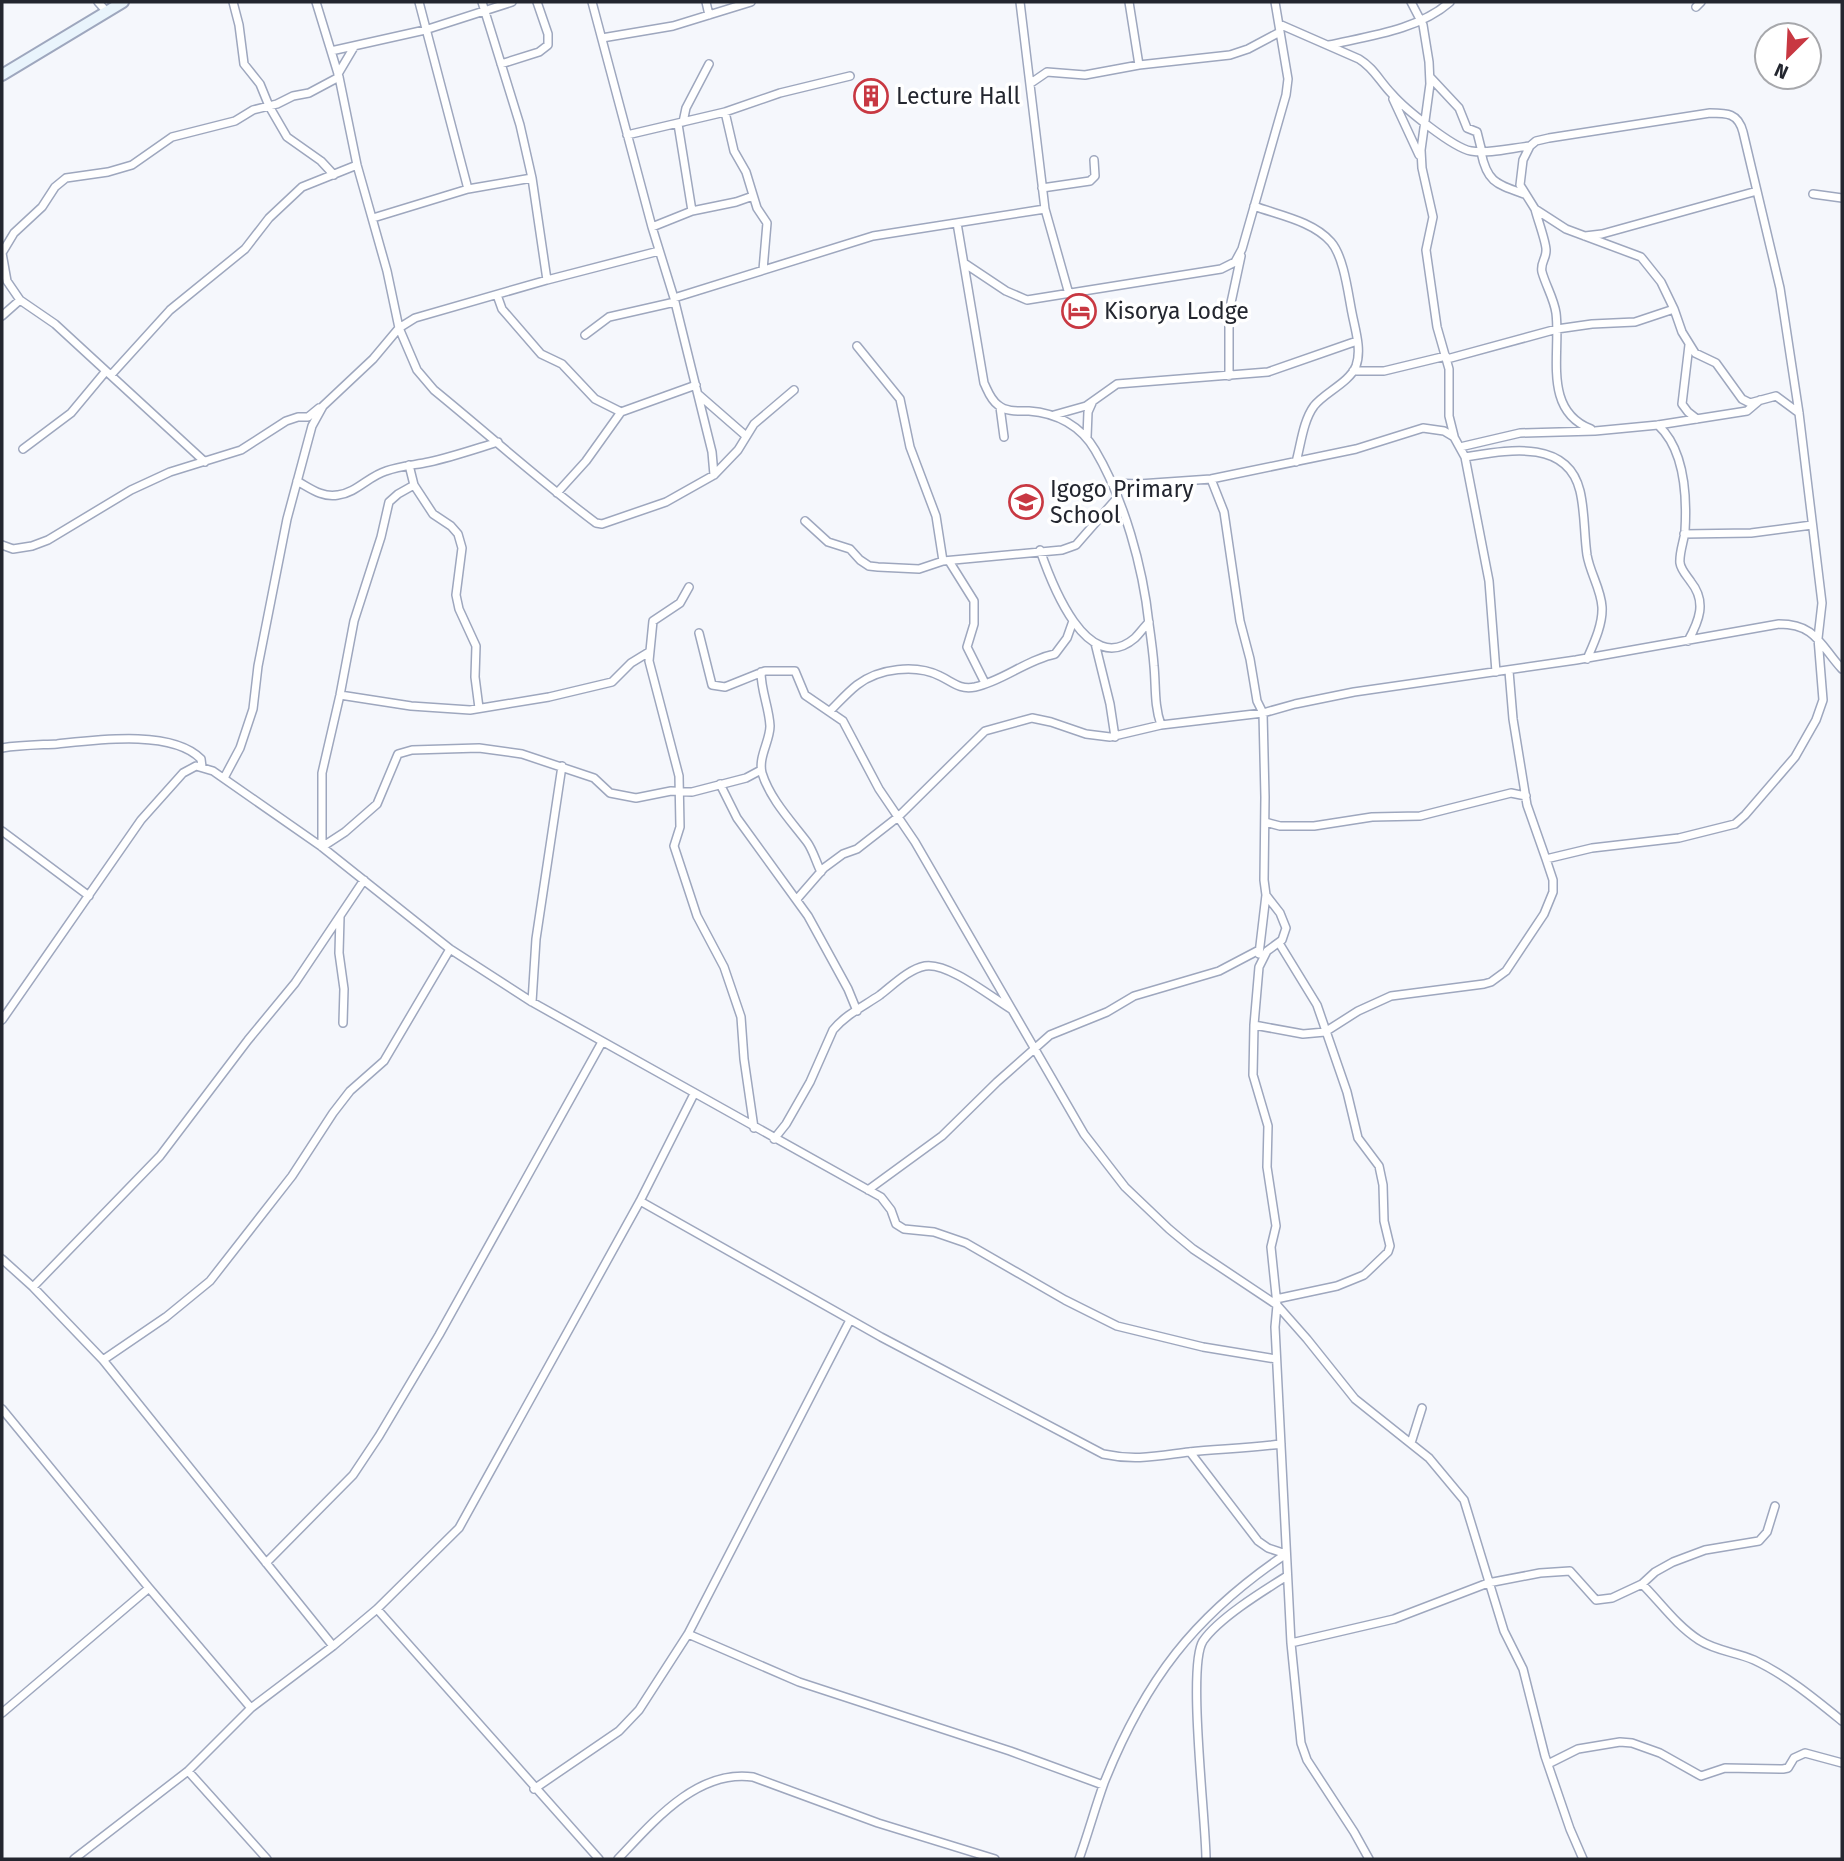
<svg xmlns="http://www.w3.org/2000/svg" width="1844" height="1861" font-family="'Fira Sans',sans-serif">
<style>
.lines{fill:none;stroke-linecap:round;stroke-linejoin:round}
.street-casing{stroke:#9ea7be;stroke-width:10}
.secondary-casing{stroke:#9ea7be;stroke-width:14}
.street{stroke:#fff;stroke-width:7}
.secondary{stroke:#e9f4fc;stroke-width:10}
.labels{text-anchor:middle;dominant-baseline:central;stroke-width:7;stroke-linejoin:round;paint-order:stroke}
.poi-label{font-size:23px;fill:#23262f;stroke:#fff;text-anchor:start}
</style>
<rect width="100%" height="100%" fill="#f5f7fc"/>
<g class="lines">
<!-- street casing -->
<g class="street-casing">
<path id="street" d="M98,2l9,10
M233,2l6,23 5,39 16,20 9,22 18,31 34,24 13,14
M316,2l23,75 18,88 30,106 12,57 18,42 17,20c54,44 106,91 162,133l6,1 64,-22 48,-27 24,-25 16,-26 40,-34
M419,2l49,187
M482,2l38,123 12,53 15,102
M592,2l60,225 22,71 38,154 2,23
M706,2l3,13
M1020,2l25,207 24,85
M1129,2l10,63
M1411,2l12,23 6,37 1,22 -9,66 1,18 11,49 -7,33 11,77 12,42v47l5,20
M1696,7l5,-5
M1279,24l80,35c15,9 21,23 33,35 12,14 61,54 79,57 19,3 40,-3 59,-5
M602,38l71,-12 78,-24
M1329,45c40,-9 89,-15 121,-43
M331,51l94,-21 87,-28
M501,64l38,-12 9,-7v-11l-11,-32
M338,74l16,-27
M1430,77l29,31 8,20 10,4 5,20
M1031,83l16,-11 38,3 54,-10 91,-10 18,-6 32,-17
M1393,99l26,56
M725,112l9,39 12,21 11,36 10,15 -4,47
M683,122l3,-14 23,-44
M627,135l98,-23 55,-19 70,-17
M1481,152c6,30 15,32 43,42
M1042,188l48,-7 5,-5 -1,-16
M1813,194l29,4
M1254,206c24,9 59,15 77,36 13,15 17,51 21,71 3,16 10,37 4,53 -7,17 -31,26 -42,40 -11,15 -13,38 -18,56
M1535,209c2,9 12,35 11,42 0,8 -6,12 -4,21 4,14 12,27 14,41 5,40 -14,97 35,116
M692,211l44,-9 17,-6
M373,218l95,-29 64,-11
M957,223l27,160c4,8 6,16 14,22 8,7 20,6 31,6 28,2 52,15 66,39 29,49 48,117 54,174 2,14 4,28 5,42 2,21 0,39 7,59l102,-12 -6,-12 -7,-42 -10,-38 -16,-109 -13,-33
M652,227l40,-16 -14,-87
M1585,236l17,-2 155,-43
M2,253l12,-20 28,-26 13,-20 11,-9 42,-6 24,-7 40,-28 63,-16 18,-11 24,-6 16,-8 16,-3 30,-16
M2,253l5,28 13,19 35,24 150,138
M964,263l42,28 21,9 194,-31 14,-7 7,-13 44,-154 2,-16 -13,-77
M497,295l5,14 39,45 21,10 33,35 26,13 -35,49 -29,32
M674,298l199,-62 172,-27
M2,316l18,-16
M585,335l24,-18 66,-15
M1689,345l-7,59 6,8 9,7
M857,346l43,53 10,48 26,69 7,45
M1447,359l110,-30 35,-5 43,-2 39,-13
M1353,371h31l62,-15
M111,375l59,-65 75,-61 24,-31 33,-31 55,-22
M1229,376v-64l12,-56
M699,395l47,41
M1000,407l4,30
M621,412l75,-27
M1054,415l32,-9 31,-22 151,-12 89,-31
M1658,425c27,25 29,72 27,106 -1,10 -6,22 -5,32 1,7 7,13 11,19 16,20 8,39 -3,59
M1087,437l1,-25 4,-9
M1460,447l60,-14 75,-2 63,-6 89,-14 13,-11
M23,449l48,-36 35,-42
M1465,457c39,-6 102,-20 115,34 5,21 4,43 7,64 3,18 14,34 15,52 1,17 -8,36 -15,52
M409,465l5,20 19,29 18,12 7,8 4,14 -6,47 3,14 17,37 -1,31 4,31
M297,481c13,7 25,17 41,14 18,-2 31,-19 48,-24 14,-5 29,-6 43,-9 23,-5 46,-13 69,-20
M1111,483l28,1 72,-5 145,-30 67,-21 21,3 10,6 11,20 24,124 7,91
M805,521l23,21 22,7 10,11 9,6 9,1 41,2 24,-8 119,-11 14,-5 41,-47
M1684,534l67,-1 61,-8
M2,545l11,4 19,-3 16,-6 83,-50 39,-18 71,-22 45,-29 12,-4h10l11,-9
M1040,550c11,32 47,129 95,88 5,-5 9,-11 14,-16
M949,561l25,40v23l-7,23 18,36
M689,587l-9,16 -27,18 -4,40 30,115 1,51 -6,19 23,70 27,51 17,50 3,42 10,69
M699,633l13,52 13,2 40,-16h30l10,24 38,26 36,68 36,53 169,292 41,53 44,42 24,20 84,56 30,34 48,60 74,59 35,42 40,131 19,38 22,87 25,73 13,30
M1095,643l15,61 5,33
M761,672c0,19 8,35 9,54 0,15 -12,31 -8,47 8,26 29,48 45,69 6,8 9,20 14,30
M340,695l71,11 59,4 79,-13 63,-15 19,-19 18,-11
M830,711c9,-9 18,-19 27,-26 22,-17 59,-21 83,-9 13,6 19,14 35,11 28,-6 51,-27 80,-33l12,-16 6,-17
M2,748c18,-3 36,-3 55,-4 38,-4 115,-15 144,15l1,8
M224,778l16,-30 13,-39 5,-43 29,-147 25,-93 11,-20 50,-47 26,-31 16,-10 132,-38 112,-29
M720,784l17,34 71,98 40,73 9,22
M1265,822l15,4h34l58,-9 48,-1 91,-23 15,3
M2,831l87,65
M322,847l23,-15 32,-28 21,-50 14,-4 67,-2 43,6 72,24 16,15 26,5 35,-7 21,1 54,-14 15,-8
M322,847v-74l18,-78 14,-74 27,-84 8,-35 9,-8 16,-9
M1546,859l46,-11 87,-10 56,-14 10,-9 50,-58 21,-37 7,-20 -5,-62 4,-35 -23,-190 -19,-125 -37,-156c-5,-19 -16,-19 -33,-19l-161,25 -13,3 -6,5 -7,14 -3,25 15,24 31,20 75,28 20,25 13,27 8,23 13,21 21,10 26,36 8,4 26,-7 23,17
M797,899l27,-31 19,-14 14,-5 41,-32 87,-86 47,-13 19,4 35,12 24,3 51,-12
M340,917l-1,36 5,36 -1,34
M1259,954l7,-59
M532,1002l4,-63 26,-173
M2,1020l139,-200 42,-47 13,-7 17,5 109,76 128,102 82,53 349,195 10,13 5,14 8,5 30,3 32,11 99,57 52,26 86,21 73,12
M1254,1025l49,9 22,-2 33,-21 33,-15 93,-12 7,-2 15,-11 38,-57 9,-22v-12l-7,-21 -19,-54 -14,-86 -4,-48
M774,1139l12,-15 24,-42 23,-52c12,-15 31,-24 47,-35 13,-10 29,-26 45,-29 23,-4 66,31 86,43
M868,1190l74,-54 55,-54 53,-47 57,-23 27,-16 85,-25 40,-21
M640,1201l241,136 222,117c32,7 54,2 86,-2 31,-3 62,-4 92,-8
M2,1259l31,28 70,73 230,286
M33,1287l127,-131 88,-116 47,-57 69,-103
M1276,1299l61,-13 27,-11 24,-23 2,-6 -6,-25 -1,-36 -4,-19 -21,-28 -11,-46 -30,-87 -38,-62
M103,1360l63,-43 44,-36 82,-105 41,-63 17,-22 34,-30 66,-112
M2,1409l147,179 102,120
M1411,1443l11,-35
M1190,1452l68,89 10,7 18,6
M266,1563l87,-88 26,-39 60,-101 163,-293
M1642,1584c19,19 34,41 57,56 17,11 37,12 55,20 32,15 61,39 88,61
M377,1609l222,250
M688,1634l111,48 211,69 93,34
M1291,1643l103,-24 94,-36 52,-10 30,-2 26,29 16,-2 30,-14 13,-12 18,-10 32,-12 54,-9 8,-9 8,-26
M2,1713l147,-125
M1548,1764l30,-15 42,-7 12,1 28,10 41,23 24,-8 58,1 5,-1 6,-10 11,-5 37,10
M188,1771l79,88
M534,1789l85,-58 20,-21 49,-76 162,-314
M74,1859l114,-88 63,-63 82,-62 44,-37 82,-81 181,-327 54,-107
M618,1859c35,-37 79,-90 135,-82l125,46 117,36
M1079,1859c9,-25 16,-51 25,-76 41,-103 90,-167 182,-229
M1206,1859c0,-39 -19,-193 -3,-218 16,-23 60,-50 84,-65
M1369,1859l-15,-27 -47,-72 -6,-17 -10,-100 -16,-316 2,-22 -6,-58 5,-21 -9,-59 1,-41 -15,-51 1,-50 5,-58 8,-16 15,-11 4,-12 -6,-15 -14,-18 -2,-15 1,-83 -2,-84 32,-9 59,-12 222,-32 203,-36c37,0 41,21 63,45"/>
</g>
<!-- secondary casing -->
<g class="secondary-casing">
<path id="secondary" d="M2,75l121,-73"/>
</g>
<!-- street -->
<use href="#street" class="street"/>
<!-- secondary -->
<use href="#secondary" class="secondary"/>
</g>
<!-- icons -->
<defs>
<g id="building-ring" transform="scale(1.75)"><circle r="9.5" fill="#fff" stroke="#c83842" stroke-width="1.5"/><path d="M-4-6H4V6H1V3H-1V6H-4ZM-2.5-4.3h1.7v1.8h-1.7ZM.8-4.3h1.7v1.8H.8ZM-2.5-1h1.7V.8h-1.7ZM.8-1h1.7V.8H.8Z" fill="#c83842"/></g>
<g id="hotel-ring" transform="scale(1.75)"><circle r="9.5" fill="#fff" stroke="#c83842" stroke-width="1.5"/><path d="M-6-4.5h1.5V1H6V5H4.5V3h-9V5H-6ZM-4 0a1.8 1.8 0 1 1 3.6 0ZM.5 0V-2.5h3Q6-2.5 6 0Z" fill="#c83842"/></g>
<g id="school-ring" transform="scale(1.75)"><circle r="9.5" fill="#fff" stroke="#c83842" stroke-width="1.5"/><path d="M0-5L7-2L0 1L-7-2ZM-4 1L0 2.5L4 1V4Q0 6-4 4Z" fill="#c83842"/></g>
</defs>
<g fill-rule="evenodd">
<use href="#building-ring" x="871" y="96"/>
<use href="#hotel-ring" x="1079" y="311"/>
<use href="#school-ring" x="1026" y="502"/>
</g>
<g class="labels">
<!-- poi labels -->
<g class="poi-label">
<text x="896" y="96">Lecture Hall</text>
<text x="1104" y="311">Kisorya Lodge</text>
<text x="1050" y="489">Igogo Primary<tspan x="1050" dy="26">School</tspan></text>
</g>
</g>
<!-- border -->
<rect width="1844" height="1861" fill="none" stroke="#23262f" stroke-width="7"/>
<!-- north arrow -->
<g transform="translate(1788 56) rotate(204)"><circle r="33" fill="#ffffff" stroke="#a7a8ac" stroke-width="2"/>
<path d="M0-5L12 26L0 18L-12 26Z" fill="#c83842"/>
<text y="-10" font-size="19" font-weight="bold" text-anchor="middle" fill="#23262f">N</text>
</g>
</svg>
